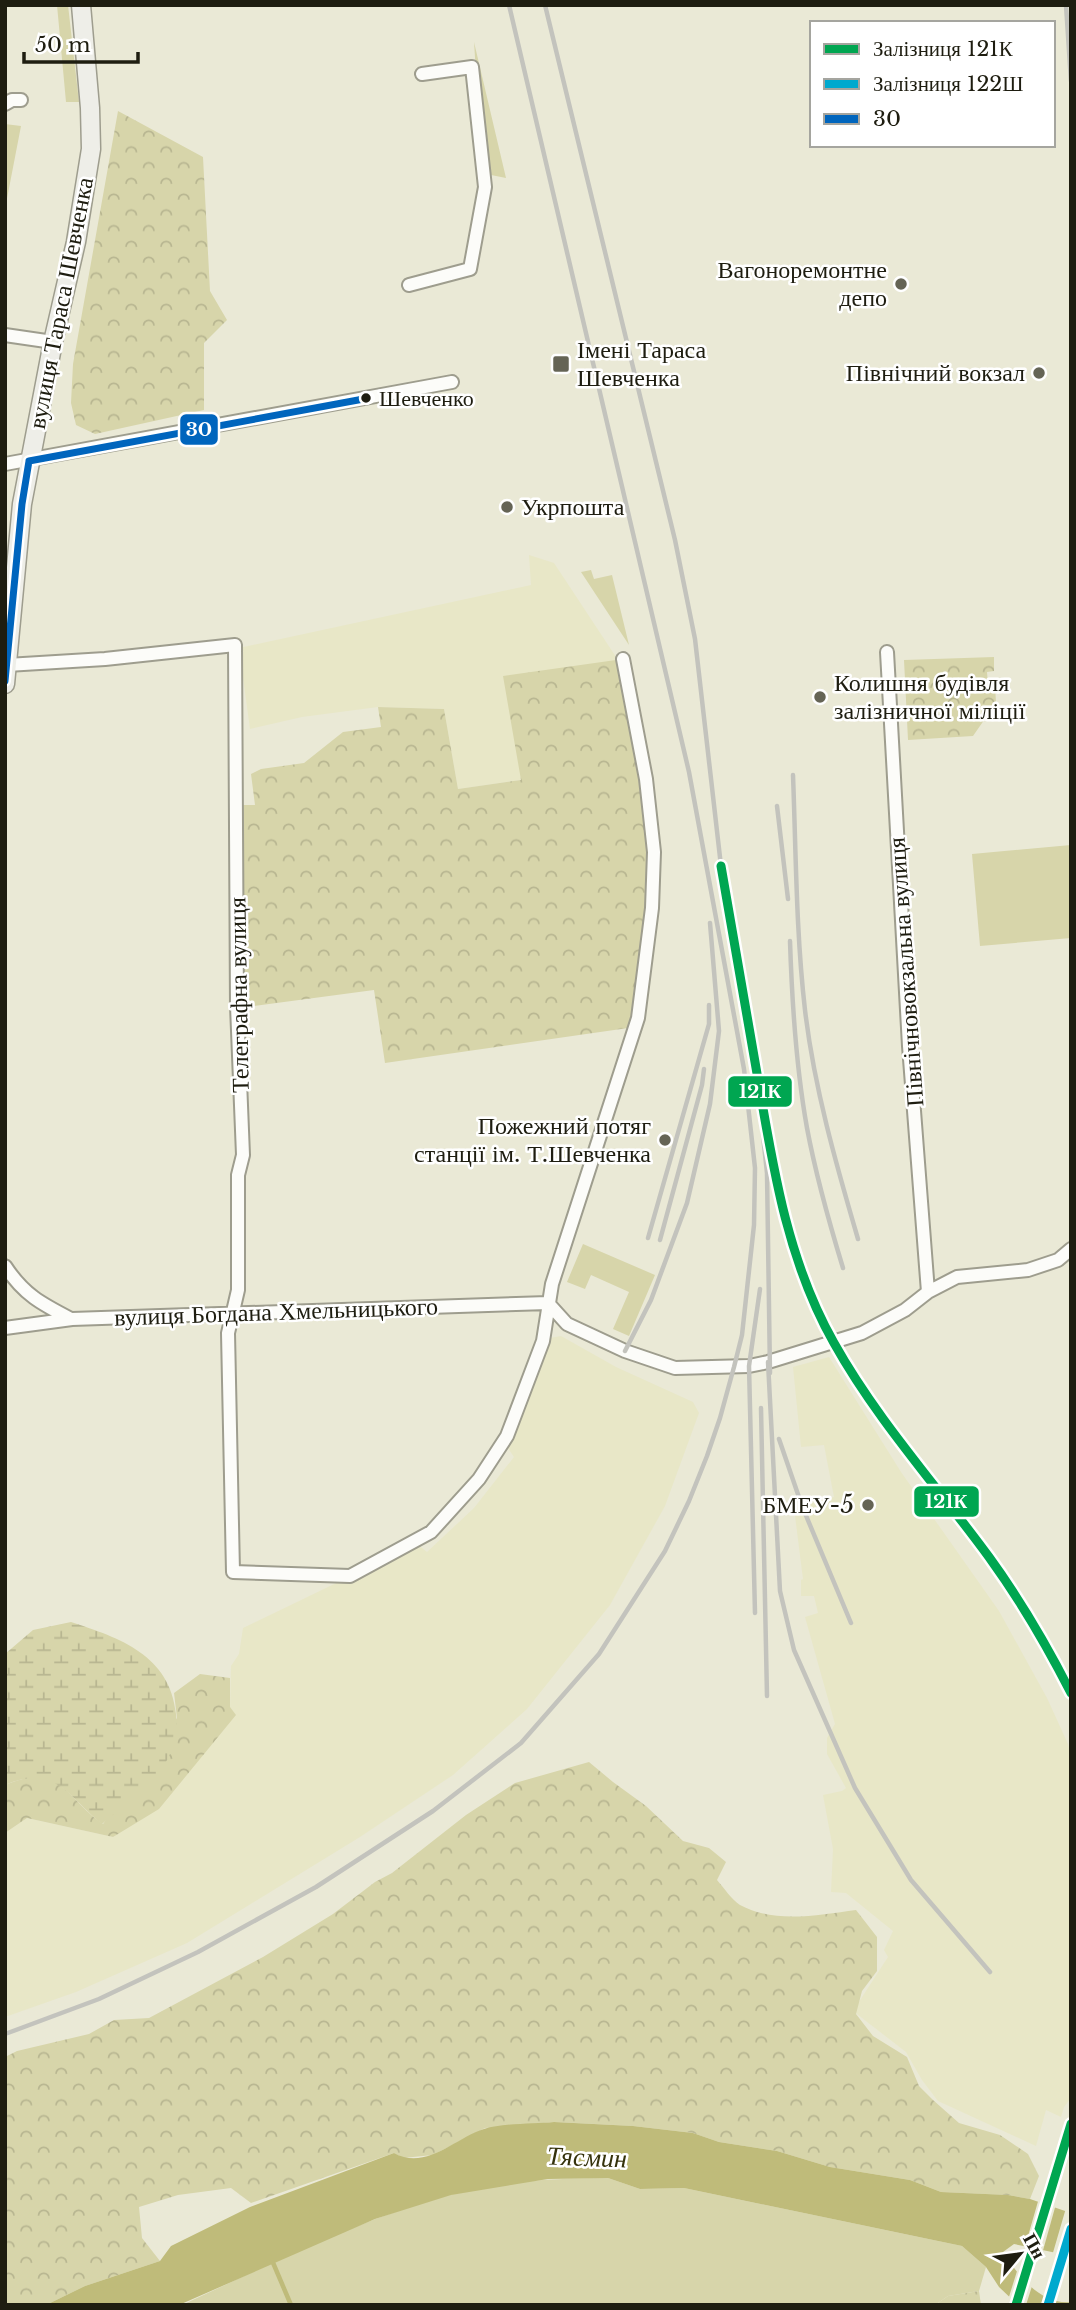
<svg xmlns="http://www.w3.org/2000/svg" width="1076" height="2310" font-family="'Libre Baskerville',serif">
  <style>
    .built { fill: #e8e7c7 }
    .green { fill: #d7d5aa }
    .forest { fill: url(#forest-crowns) }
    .wetland { fill: url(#wetland-marsh) }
    .water { fill: #bfbb7a }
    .pier { fill: #eae9d6 }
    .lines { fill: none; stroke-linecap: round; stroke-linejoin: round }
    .stream { stroke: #bfbb7a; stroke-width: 4.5 }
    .minor-casing { stroke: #9e9d8e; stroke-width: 16 }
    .secondary-casing { stroke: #9e9d8e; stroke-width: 21 }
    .minor { stroke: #fcfcf9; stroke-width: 12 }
    .secondary { stroke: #eeeee8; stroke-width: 18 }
    .rail { stroke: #c3c3bd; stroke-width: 4.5 }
    .bus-1-casing { stroke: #fff; stroke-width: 12 }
    .bus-1 { stroke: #0065bd; stroke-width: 7 }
    .rail-1-casing { stroke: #fff; stroke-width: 14 }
    .rail-2-casing { stroke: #fff; stroke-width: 14 }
    .rail-1 { stroke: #00a651; stroke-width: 9 }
    .rail-2 { stroke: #00a9ce; stroke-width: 9 }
    .poi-dot { fill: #656455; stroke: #fff; stroke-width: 2.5 }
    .bus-dot { fill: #1e1d10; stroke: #fff; stroke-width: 2.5 }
    .labels { text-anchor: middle; stroke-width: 5; stroke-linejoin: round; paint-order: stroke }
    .bus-label { font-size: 22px; fill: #1e1d10; stroke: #fff; text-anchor: start }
    .poi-label { font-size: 24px; fill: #1e1d10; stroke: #fff; text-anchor: end }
    .street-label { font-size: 24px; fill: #1e1d10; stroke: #fff }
    .water-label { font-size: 26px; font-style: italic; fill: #35320c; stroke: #fff }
    .line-badge { stroke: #fff; stroke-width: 2.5 }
    .badge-label { font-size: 19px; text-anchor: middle; font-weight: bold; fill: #fff }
  </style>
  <defs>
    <pattern id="forest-crowns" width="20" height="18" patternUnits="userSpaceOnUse" patternTransform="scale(1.75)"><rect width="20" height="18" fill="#d7d5aa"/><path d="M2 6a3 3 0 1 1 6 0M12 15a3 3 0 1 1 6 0" fill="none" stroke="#b8b691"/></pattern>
    <pattern id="wetland-marsh" width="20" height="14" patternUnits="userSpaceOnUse" patternTransform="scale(1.75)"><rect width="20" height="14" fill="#d7d5aa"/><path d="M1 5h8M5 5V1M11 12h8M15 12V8" fill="none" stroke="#b8b691"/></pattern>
  </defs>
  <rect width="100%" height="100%" fill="#eae9d6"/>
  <path class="built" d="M529,555L554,563L618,660L521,780L458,789L444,709L378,707L302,717L250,729L239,648L531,585Z
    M561,1336L616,1367L693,1402L699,1413L665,1506L610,1605L527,1709L453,1775L360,1837L187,1943L76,1992L5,2017V1833L27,1818L113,1837L230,1707L231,1666L239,1654L243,1628L417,1544L427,1552L474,1508L514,1457L508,1448L509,1436L550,1338Z
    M829,1357L901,1472L999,1611L1047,1698L1068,1744L1071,1756V2098L1064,2107L1061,2117L1046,2110L1036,2146L938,2101L922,2080L906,2052L853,2011L888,1957L884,1950L893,1931L846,1893L831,1892L833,1849L823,1795L842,1791L846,1788L827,1754V1738L835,1724L805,1617L818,1613L814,1596H801V1580L803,1579L794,1508L834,1497L824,1445L801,1447L793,1367Z"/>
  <path class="green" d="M57,5H68L79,102H66Z
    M474,42L506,178L491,175C477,138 477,82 474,42Z
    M5,124L21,126L5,209Z
    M591,570L594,579L612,575L629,645L581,572Z
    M1071,845V938L980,946L972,854Z
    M583,1244L655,1275L629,1336L613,1329L629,1292L591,1275L585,1289L567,1282Z
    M608,2178L640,2189L684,2188L962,2246L986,2267L979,2291L948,2296L935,2305H182C269,2265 357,2220 449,2195C501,2181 556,2178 608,2178Z"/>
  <path class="forest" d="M118,111L203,157L210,291L227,320L204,343V410L95,434L76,425L71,403L73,364Z
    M994,657V671L987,672L988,684H995L996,703L973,736L908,740L904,660Z
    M623,659L654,852L635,1027L385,1063L374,990L238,1008L236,805H255L251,774L261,769L304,763L343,732L381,727L378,707L444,709L458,789L521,780L503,676Z
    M200,1674L230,1678V1707L236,1715L159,1809L113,1837L27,1818L5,1833V1785C61,1761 66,1799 103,1824L177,1718L174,1693Z
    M589,1762L613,1782L646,1806L683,1841L709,1848L726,1862L717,1880C724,1888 732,1900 740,1905C775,1924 818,1915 856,1910L877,1937V1971L862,1991L856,2014L873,2036L907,2057L919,2086L933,2100L959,2123L1000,2135L1028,2154L1039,2176L1030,2199L1008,2195L941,2192L910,2180L830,2167L777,2151L719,2142L693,2133L633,2126L555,2122L485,2128L433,2155L403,2158L394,2153L251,2203L231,2188L178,2195L139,2207L142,2238L160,2261L85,2286L46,2305H5V2057L17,2051L89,2034L114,2020L149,2018L263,1957L333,1914L375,1882L392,1873L466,1815L515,1783Z
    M979,2291L981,2305H935L948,2296Z"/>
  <path class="wetland" d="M71,1622C120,1638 170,1655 176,1714C178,1731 174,1750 164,1765C148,1788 123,1806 102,1824C68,1797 56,1763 5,1785V1654L33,1630Z"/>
  <path class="water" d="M554,2122L633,2126L693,2133L719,2142L777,2151L830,2167L910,2180L941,2192L1008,2195L1030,2199L1071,2213V2256L1014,2244L1003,2252C1018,2275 1040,2305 1071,2302V2305H1018L999,2287L986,2267L962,2246L684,2188L640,2189L608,2178L548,2179L451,2195L375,2219L179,2305H46L85,2286L160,2261L171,2246L250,2207L394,2153C426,2171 455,2138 484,2129C502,2123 535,2124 554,2122Z"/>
  <path class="pier" d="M1039,2198L1056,2204L1042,2254L1024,2250Z
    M1066,2208L1071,2209V2260L1052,2256Z
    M1018,2268L1033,2283L1026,2305H1013L1008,2300Z"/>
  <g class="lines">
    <path class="stream" d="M271,2258L291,2305"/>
    <g class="minor-casing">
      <path id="minor" d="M5,104L12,100H21
        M409,285L470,269L485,187L472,67L422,74
        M5,335L53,342
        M5,464L452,382
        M887,652L909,1046L928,1292
        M7,665L105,659L235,645L237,1006L243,1155L238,1175V1290L228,1333L233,1572L350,1576L431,1532L479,1479L507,1436L543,1341L552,1284L638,1018L652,908L654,852L646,779L623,659
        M5,1266C24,1295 42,1304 71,1319
        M5,1328L72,1319L548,1303L567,1324L625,1351L675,1368L749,1366L768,1362L862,1333L905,1310L928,1292L957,1277L1028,1270L1058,1260L1071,1249"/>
    </g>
    <g class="secondary-casing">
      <path id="secondary" d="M5,684L22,504L53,342L76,242L91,149L90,108L81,5"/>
    </g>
    <use href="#minor" class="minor"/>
    <use href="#secondary" class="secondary"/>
    <path class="rail" d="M545,5L675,540L695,639L721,866
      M1066,5L1071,81
      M793,775C796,853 796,932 805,1010C814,1087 836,1164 858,1239
      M777,806L788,899
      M790,941C792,1004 796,1067 807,1128C816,1176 829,1222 843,1268
      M756,1069L767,1173L770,1373
      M648,1238L709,1024V1005
      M660,1240L702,1085L704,1069
      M625,1351L651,1300L687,1203L710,1104L719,1031L710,923
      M768,1362L780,1591L794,1650L855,1788L911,1880L990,1972
      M761,1408L767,1696
      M779,1439L802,1506L851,1623
      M755,1613L749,1366L760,1289
      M5,2034L99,1999L198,1952L316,1887L433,1811L521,1743L599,1654L665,1551L689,1501L707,1456L720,1418L734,1367L742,1335L754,1225L755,1168L744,1069L689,772L509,5"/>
    <g class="bus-1-casing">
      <path id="bus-1" d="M29,461L369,398
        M5,681L22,504L29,461"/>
    </g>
    <use href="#bus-1" class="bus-1"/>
    <g class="rail-1-casing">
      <path id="rail-1" d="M721,866C733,939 746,1012 759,1085C774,1174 789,1264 834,1343C877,1420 937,1486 989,1557C1021,1601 1047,1646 1071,1693
        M1016,2305L1071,2124"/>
    </g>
    <g class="rail-2-casing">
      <path id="rail-2" d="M1048,2305L1071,2229"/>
    </g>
    <use href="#rail-1" class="rail-1"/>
    <use href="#rail-2" class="rail-2"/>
  </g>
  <g class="poi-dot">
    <circle cx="901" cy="284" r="7"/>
    <rect x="552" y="355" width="18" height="18" rx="3.5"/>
    <circle cx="1039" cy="373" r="7"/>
    <circle cx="507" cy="507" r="7"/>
    <circle cx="820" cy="697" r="7"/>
    <circle cx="665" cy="1140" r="7"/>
    <circle cx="868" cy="1505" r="7"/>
  </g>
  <circle class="bus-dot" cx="366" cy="398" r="6"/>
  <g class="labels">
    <g class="bus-label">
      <text x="379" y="406">Шевченко</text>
    </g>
    <g class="poi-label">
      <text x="887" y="278">Вагоноремонтне<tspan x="887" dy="28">депо</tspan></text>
      <text x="577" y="358" text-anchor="start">Імені Тараса<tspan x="577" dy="28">Шевченка</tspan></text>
      <text x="1025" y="381">Північний вокзал</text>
      <text x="521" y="515" text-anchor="start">Укрпошта</text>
      <text x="834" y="691" text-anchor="start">Колишня будівля<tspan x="834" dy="28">залізничної міліції</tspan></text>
      <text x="651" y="1134">Пожежний потяг<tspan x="651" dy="28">станції ім. Т.Шевченка</tspan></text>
      <text x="854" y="1513">БМЕУ-5</text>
    </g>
    <g class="street-label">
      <text transform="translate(61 303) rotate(-79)" y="8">вулиця Тараса Шевченка</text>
      <text transform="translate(906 972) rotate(-94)" y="8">Північновокзальна вулиця</text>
      <text transform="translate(239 995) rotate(-91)" y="8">Телеграфна вулиця</text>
      <text transform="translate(276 1312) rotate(-2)" y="8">вулиця Богдана Хмельницького</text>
    </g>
    <g class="water-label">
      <text transform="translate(587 2157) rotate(2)" y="9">Тясмин</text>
    </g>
  </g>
  <g class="line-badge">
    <rect x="179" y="413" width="40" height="33" rx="7" fill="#0065bd"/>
    <rect x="727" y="1075" width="66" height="33" rx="7" fill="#00a651"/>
    <rect x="913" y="1485" width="67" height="33" rx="7" fill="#00a651"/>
  </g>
  <g class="badge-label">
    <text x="199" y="436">30</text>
    <text x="760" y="1098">121К</text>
    <text x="946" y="1508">121К</text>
  </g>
  <rect width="1076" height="2310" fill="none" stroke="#1e1d10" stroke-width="14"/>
  <rect x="810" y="21" width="245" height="126" fill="#ffffff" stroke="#a5a59f" stroke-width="2"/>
  <rect x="824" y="44" width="35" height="10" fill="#00a651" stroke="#a5a59f" stroke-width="2"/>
  <text x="873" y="56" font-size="21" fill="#1e1d10">Залізниця 121К</text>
  <rect x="824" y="79" width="35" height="10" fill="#00a9ce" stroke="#a5a59f" stroke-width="2"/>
  <text x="873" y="91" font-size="21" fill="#1e1d10">Залізниця 122Ш</text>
  <rect x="824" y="114" width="35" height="10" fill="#0065bd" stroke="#a5a59f" stroke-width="2"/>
  <text x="873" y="126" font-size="21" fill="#1e1d10">30</text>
  <g transform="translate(1020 2254) rotate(61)" stroke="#ffffff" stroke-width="5" paint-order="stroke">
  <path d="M0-5L12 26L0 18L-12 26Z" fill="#1e1d10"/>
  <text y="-10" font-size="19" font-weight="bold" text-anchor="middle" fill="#1e1d10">Пн</text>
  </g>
  <path d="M24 52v10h114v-10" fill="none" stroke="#1e1d10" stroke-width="3.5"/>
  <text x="35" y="52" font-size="21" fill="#1e1d10" stroke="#ffffff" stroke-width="5" paint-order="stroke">50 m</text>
</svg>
